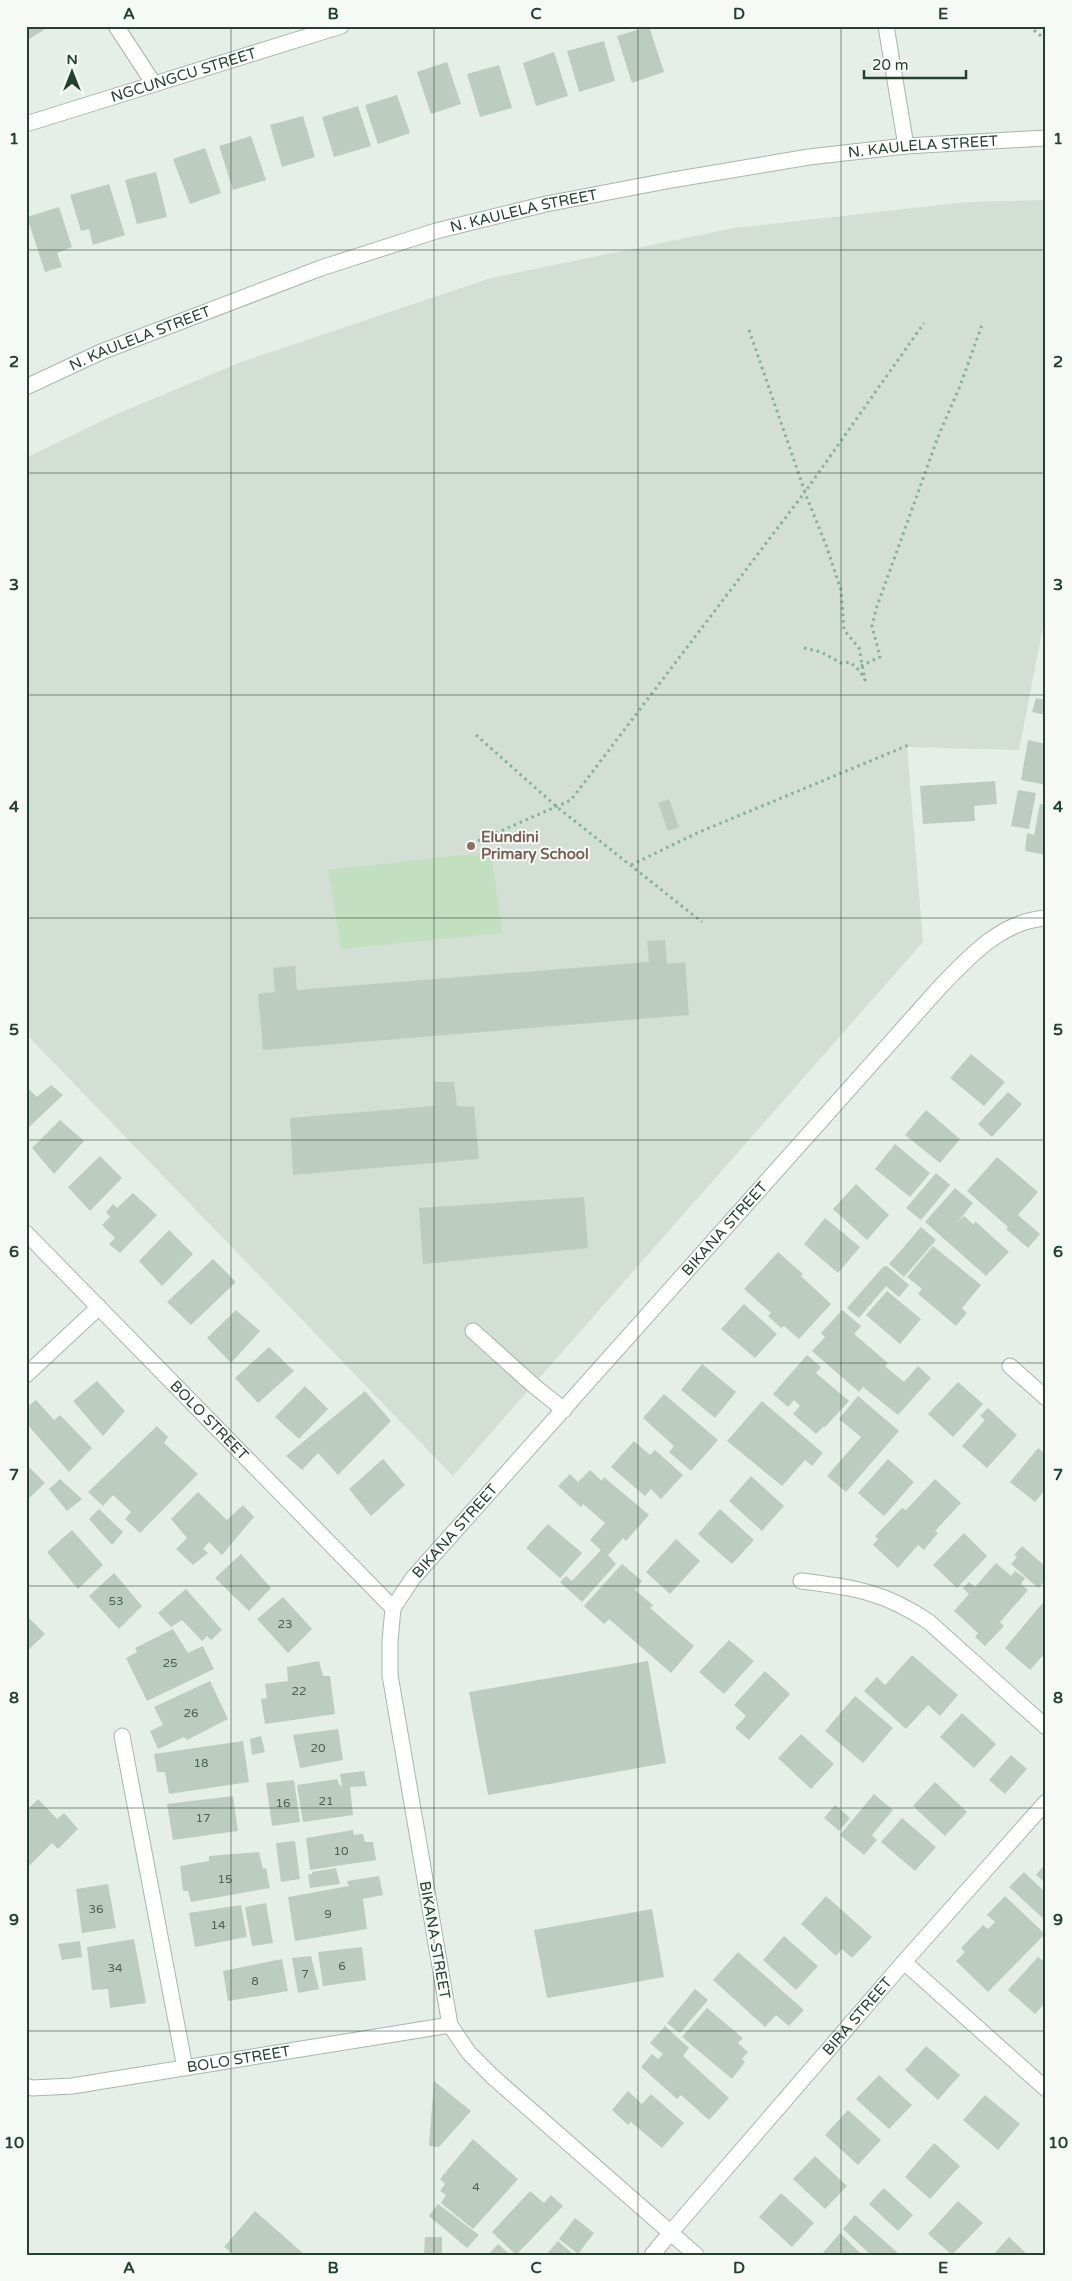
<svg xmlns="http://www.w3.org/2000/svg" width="1072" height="2281" font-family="'Varela Round',sans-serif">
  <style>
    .built { fill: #d3ded5 }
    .green { fill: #c2dfbf }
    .building { fill: #bdccc1 }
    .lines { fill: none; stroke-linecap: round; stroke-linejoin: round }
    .service-casing { stroke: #a7b6ac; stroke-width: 17 }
    .minor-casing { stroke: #a7b6ac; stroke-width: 17 }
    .tertiary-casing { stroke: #a7b6ac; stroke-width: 17 }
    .path { stroke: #86b194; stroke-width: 3; stroke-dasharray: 2.5 4; stroke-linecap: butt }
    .service { stroke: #fff; stroke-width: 15 }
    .minor { stroke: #fff; stroke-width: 15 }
    .tertiary { stroke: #fff; stroke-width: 15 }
    .grid { fill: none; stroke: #24402e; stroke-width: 1; stroke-opacity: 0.55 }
    .education-dot { fill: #8d6e63; stroke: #f6faf7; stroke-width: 2 }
    .labels { text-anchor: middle; stroke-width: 4; stroke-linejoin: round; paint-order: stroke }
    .number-label { font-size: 12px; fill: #4a6353 }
    .street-label { font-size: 15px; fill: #24402e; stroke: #f6faf7 }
    .education-label { font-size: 15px; font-weight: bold; fill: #785e54; stroke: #f6faf7; text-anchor: start }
    .neatline { fill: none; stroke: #24402e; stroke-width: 2 }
    .grid-label { font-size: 16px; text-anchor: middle; font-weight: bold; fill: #24402e }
  </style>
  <rect width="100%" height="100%" fill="#e5eee7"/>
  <path class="built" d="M1046,200V611L1019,750L907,747L923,942L453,1476L26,1034V458L110,417L241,362L491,278L734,228L967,202Z"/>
  <path class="green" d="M491,852L502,933L341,949L328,870Z"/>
  <path class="building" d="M26,26H50L26,41Z
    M649,26L664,72L632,83L617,36Z
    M604,41L615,81L579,92L567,51Z
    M554,52L568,96L536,106L523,63Z
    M447,62L461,104L431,114L417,72Z
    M499,65L512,108L480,117L467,74Z
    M397,95L410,133L378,144L365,105Z
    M358,106L371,146L334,157L322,117Z
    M303,116L315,157L282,167L270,125Z
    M251,136L266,180L233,190L219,146Z
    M205,148L221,193L190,204L173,159Z
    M156,172L167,217L137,224L125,180Z
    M109,184L125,235L93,245L89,229L81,231L70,195Z
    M59,207L72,247L57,253L62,267L45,272L27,217Z
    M1036,698L1046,700V715L1032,712Z
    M1028,740L1046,744V785L1021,780Z
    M995,781L997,804L974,806L975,821L923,824L920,786Z
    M1018,790L1036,793L1029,829L1011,826Z
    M669,799L679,827L668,831L658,803Z
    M1040,804L1046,805V855L1025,851L1027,833L1034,835Z
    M665,940L667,964L685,962L689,1015L263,1050L258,994L275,992L273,968L295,966L297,990L649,962L647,941Z
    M971,1054L1005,1082L984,1106L950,1078Z
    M434,1082H454L457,1106L474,1107L479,1159L293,1175L290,1118L434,1106Z
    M51,1085L63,1095L26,1130V1086L37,1097Z
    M1008,1092L1022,1104L992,1137L978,1124Z
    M926,1110L960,1139L940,1163L905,1135Z
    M60,1120L84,1141L54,1174L32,1148Z
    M895,1144L930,1173L910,1197L875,1169Z
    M100,1156L122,1178L90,1211L68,1187Z
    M997,1157L1038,1192L1018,1215L1040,1234L1028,1248L1006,1229L1008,1227L967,1191Z
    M936,1173L950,1185L921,1220L906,1208Z
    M856,1184L889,1215L867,1240L833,1209Z
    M955,1188L973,1203L956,1224L964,1216L974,1225L975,1221L1009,1252L986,1276L925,1222Z
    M133,1193L157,1215L120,1253L109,1244L115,1238L102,1225L110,1217L106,1212L113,1204L117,1208Z
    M584,1197L588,1248L423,1264L419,1208Z
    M825,1218L860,1247L838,1273L804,1244Z
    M921,1227L936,1240L904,1277L889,1264Z
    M169,1230L193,1254L162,1286L139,1261Z
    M933,1246L981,1285L962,1308L967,1313L956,1326L918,1294L922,1289L907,1277Z
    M778,1252L803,1274L801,1276L831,1304L799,1339L784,1326L781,1328L768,1316L771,1313L744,1289Z
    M213,1259L236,1282L191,1325L167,1302Z
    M887,1266L909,1285L899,1297L886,1286L859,1318L847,1308L883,1267Z
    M887,1291L921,1319L900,1344L866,1315Z
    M744,1304L777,1334L755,1358L721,1329Z
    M236,1310L260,1331L231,1363L207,1338Z
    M842,1310L861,1326L854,1334L888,1363L885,1366L904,1382L918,1366L931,1378L898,1415L863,1387L859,1392L812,1351L825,1337L821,1333Z
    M269,1347L294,1371L258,1403L235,1378Z
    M807,1355L821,1367L816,1373L849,1401L825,1427L824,1426L816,1434L793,1414L800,1406L794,1400L788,1407L773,1394Z
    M702,1364L736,1392L715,1418L681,1390Z
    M97,1381L125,1411L103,1436L73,1401Z
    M958,1382L983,1404L953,1437L928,1414Z
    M305,1386L328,1409L299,1439L275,1417Z
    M365,1391L391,1421L338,1475L318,1453L302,1470L286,1456Z
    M664,1394L718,1440L691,1471L669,1452L674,1446L643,1418Z
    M858,1396L899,1431L846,1492L827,1476L861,1437L839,1419Z
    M36,1400L54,1420L60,1415L92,1448L69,1472L26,1423V1408Z
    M762,1401L823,1453L812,1466L805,1460L782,1486L727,1441Z
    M988,1408L1017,1435L987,1468L962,1446L985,1420L980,1416Z
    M157,1426L168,1437L164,1443L198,1474L140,1533L125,1519L131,1512L113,1495L103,1506L88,1492Z
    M634,1441L650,1455L655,1450L683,1475L661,1499L651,1489L645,1496L611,1467Z
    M1038,1448L1046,1454V1489L1035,1502L1010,1482Z
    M383,1459L405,1485L371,1516L349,1489Z
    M888,1459L914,1482L884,1516L858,1493Z
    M26,1464L45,1483L26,1501Z
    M590,1470L602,1481L604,1477L649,1515L626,1541L623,1538L608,1555L616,1564L582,1602L560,1582L566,1576L572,1581L601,1550L590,1540L605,1523L583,1504L581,1507L558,1486L570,1474L578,1482Z
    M751,1476L784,1506L762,1531L729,1501Z
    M60,1479L82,1499L67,1511L49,1489Z
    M935,1479L961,1503L935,1531L938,1533L924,1550L918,1545L898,1568L873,1545L878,1539L875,1536L902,1508L906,1510Z
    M198,1492L227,1520L243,1505L254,1517L222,1555L209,1542L203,1549L208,1553L193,1565L176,1549L187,1538L171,1519Z
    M99,1509L123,1532L112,1545L89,1519Z
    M720,1509L754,1540L732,1564L698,1534Z
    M548,1524L582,1553L560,1578L526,1548Z
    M72,1530L103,1565L78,1589L47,1552Z
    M964,1533L987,1556L957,1588L933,1565Z
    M676,1539L700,1561L670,1594L646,1572Z
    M1022,1546L1046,1567V1580L1038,1588L1011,1564L1017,1557L1014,1555Z
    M241,1554L271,1588L249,1611L215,1578Z
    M996,1563L1011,1576L1015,1571L1025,1578L1021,1584L1028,1590L1000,1622L1004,1626L985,1646L975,1637L978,1633L954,1611L969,1594L963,1588L969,1582L975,1587Z
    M622,1564L642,1581L635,1590L653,1605L650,1608L694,1646L671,1673L609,1619L604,1624L584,1606Z
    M114,1573L142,1606L119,1629L89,1596Z
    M186,1589L222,1630L211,1640L207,1636L202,1641L182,1620L171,1627L158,1613Z
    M283,1597L312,1629L288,1653L257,1619Z
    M1046,1599V1652L1030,1670L1005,1648Z
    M26,1615L45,1634L26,1652Z
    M173,1629L188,1653L203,1646L214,1669L147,1701L126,1658L137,1652L135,1648Z
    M729,1640L754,1661L724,1694L699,1672Z
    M912,1655L958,1695L940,1716L928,1705L906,1729L864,1691L877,1677L885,1685Z
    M319,1661L323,1676H330L335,1714L265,1724L261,1699L267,1698L265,1684L288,1681L287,1667Z
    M648,1661L666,1763L488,1795L469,1692Z
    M765,1671L790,1694L749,1740L735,1728L746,1716L734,1705Z
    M210,1681L228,1719L187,1740L184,1737L158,1749L150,1731L163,1725L154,1707Z
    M855,1696L893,1728L863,1763L825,1731Z
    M962,1713L996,1744L974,1768L940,1737Z
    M338,1729L343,1760L300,1768L293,1735Z
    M801,1734L834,1764L811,1789L778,1758Z
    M261,1736L265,1752L252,1755L250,1739Z
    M243,1741L249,1782L169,1794L165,1772H157L154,1754Z
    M1011,1755L1027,1769L1005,1794L989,1780Z
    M364,1771L367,1786L350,1787L353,1815L303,1822L297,1785L337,1779L340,1786H342L340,1774Z
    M294,1780L300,1822L272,1826L266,1783Z
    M935,1782L967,1812L945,1836L913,1806Z
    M874,1794L893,1810L872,1835L877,1840L864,1855L840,1835Z
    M233,1796L238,1831L173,1840L167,1804Z
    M38,1799L57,1819L64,1813L78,1829L58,1849L52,1843L29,1866L26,1864V1811Z
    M835,1805L850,1818L839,1831L824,1818Z
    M902,1818L936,1847L915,1871L881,1842Z
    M353,1830L354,1835L363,1834L365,1842H373L376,1860L310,1870L306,1838Z
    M295,1841L300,1879L281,1882L276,1843Z
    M259,1852L263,1869L266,1868L270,1888L191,1902L188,1891H183L180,1866L209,1861V1856Z
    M1046,1863V1883L1036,1875Z
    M336,1868L340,1884L310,1888L308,1875L312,1874V1872Z
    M1024,1872L1046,1893V1921L1009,1887Z
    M379,1876L383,1895L363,1899L367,1929L295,1941L288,1897L349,1886L347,1881Z
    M108,1884L116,1928L82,1933L76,1889Z
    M826,1896L872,1937L852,1958L842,1949L836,1956L801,1924Z
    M1005,1896L1045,1934L988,1992L956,1961L965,1952L961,1948L983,1925L988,1929L995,1922L987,1915Z
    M266,1903L273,1943L252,1946L245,1907Z
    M241,1905L247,1937L195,1947L189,1913Z
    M652,1909L664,1977L547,1998L534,1930Z
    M784,1936L818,1966L796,1990L763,1960Z
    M134,1939L146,2003L110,2008L108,1989L92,1990L87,1947Z
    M80,1941L82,1957L62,1960L58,1944Z
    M362,1947L366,1980L323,1986L318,1952Z
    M738,1952L804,2010L789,2026L776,2015L765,2027L713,1980Z
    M311,1956L319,1989L298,1993L292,1958Z
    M1038,1957L1046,1963V2002L1035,2014L1008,1990Z
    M282,1959L288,1991L228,2001L223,1971Z
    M695,1989L708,2000L680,2033L667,2023Z
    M707,2008L743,2038L738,2043L748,2052L742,2059L745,2062L732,2079L682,2037Z
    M665,2026L689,2048L683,2056L729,2098L709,2120L681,2095L677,2099L641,2067L652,2054L658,2059L663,2054L650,2043Z
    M926,2046L960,2075L938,2100L905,2070Z
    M879,2075L912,2105L889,2129L856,2099Z
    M434,2081L471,2111L439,2147L429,2146Z
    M628,2091L642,2104L651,2094L684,2123L662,2148L631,2122L628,2125L612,2110Z
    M985,2095L1020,2124L998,2150L963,2120Z
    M848,2110L881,2140L858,2165L825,2135Z
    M473,2139L518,2179L473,2229L441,2203L446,2195L440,2191L445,2184L440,2179Z
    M934,2143L960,2166L930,2199L905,2177Z
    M815,2156L847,2186L825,2209L793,2179Z
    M884,2188L913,2215L898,2231L869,2204Z
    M530,2191L544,2203L551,2195L563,2206L516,2255L492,2232Z
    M781,2193L814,2223L792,2247L759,2217Z
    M958,2201L983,2223L952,2255L928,2234Z
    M438,2204L479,2235L467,2248L429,2216Z
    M255,2211L305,2255H234L224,2247Z
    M855,2215L898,2253L896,2255H871L843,2229Z
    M575,2218L594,2233L578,2254L559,2239Z
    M840,2233L862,2255H821Z
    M425,2237H442V2255H424Z
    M1009,2237L1028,2255H993Z
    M558,2241L574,2255H546Z
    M498,2244L510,2255H488Z"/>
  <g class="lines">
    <g class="service-casing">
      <path id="service" d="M473,1331L533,1385L564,1410
        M1010,1366L1046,1398
        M26,1375L99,1307
        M801,1581C853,1587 885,1592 929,1622L1046,1727
        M122,1736L185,2068
        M904,1962L1046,2089
        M652,2255L671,2232"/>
    </g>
    <g class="minor-casing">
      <g id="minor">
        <path d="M116,26L154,84"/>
        <path d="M886,26L906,146"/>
        <path id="s1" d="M26,124L341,26"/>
        <path id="s2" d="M26,1233L393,1608"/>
        <path id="s3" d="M26,2086L32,2088L72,2086L450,2025"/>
        <path id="s4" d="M671,2232L904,1962L1046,1802"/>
        <path id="s5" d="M696,2255L493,2077L469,2053L450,2025L390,1675V1641L393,1608L413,1578L940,987C969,957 1001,921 1046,918"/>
      </g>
    </g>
    <g class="tertiary-casing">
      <g id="tertiary">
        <path id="s6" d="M26,387L101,352L321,268L436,231L546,204L672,180L809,157L906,146L1046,138"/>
      </g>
    </g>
    <path class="path" d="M1029,26L1046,40
      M749,330L805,492L924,323
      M804,648L821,652L841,663L850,662L860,671L865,680L859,648L844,630L841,590L826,545L805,493
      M861,666L880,657L872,626L876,609L938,437L960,386L983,322
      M476,735L557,807L702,922
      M478,841L571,800L805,492
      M631,865L697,833L911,744"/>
    <use href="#service" class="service"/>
    <use href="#minor" class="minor"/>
    <use href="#tertiary" class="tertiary"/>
  </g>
  <path class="grid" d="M231,26V2255M434,26V2255M638,26V2255M841,26V2255M26,250H1046M26,473H1046M26,695H1046M26,918H1046M26,1140H1046M26,1363H1046M26,1586H1046M26,1808H1046M26,2031H1046"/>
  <circle class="education-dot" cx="471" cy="846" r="5"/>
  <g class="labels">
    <g class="number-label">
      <text x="116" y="1605">53</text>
      <text x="285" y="1628">23</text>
      <text x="170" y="1667">25</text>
      <text x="299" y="1695">22</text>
      <text x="191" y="1717">26</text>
      <text x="318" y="1752">20</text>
      <text x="201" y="1767">18</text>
      <text x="326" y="1805">21</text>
      <text x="283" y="1807">16</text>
      <text x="203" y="1822">17</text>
      <text x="341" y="1855">10</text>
      <text x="225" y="1883">15</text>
      <text x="96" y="1913">36</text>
      <text x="328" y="1918">9</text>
      <text x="218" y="1929">14</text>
      <text x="342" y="1970">6</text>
      <text x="115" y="1972">34</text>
      <text x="305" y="1978">7</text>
      <text x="255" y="1985">8</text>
      <text x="476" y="2191">4</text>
    </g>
    <g class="street-label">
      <text dy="5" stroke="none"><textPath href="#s1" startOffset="165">NGCUNGCU STREET</textPath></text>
      <text dy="5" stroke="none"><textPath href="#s6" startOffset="934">N. KAULELA STREET</textPath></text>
      <text dy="5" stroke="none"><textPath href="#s6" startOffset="529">N. KAULELA STREET</textPath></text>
      <text dy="5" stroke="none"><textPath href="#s6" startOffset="124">N. KAULELA STREET</textPath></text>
      <text dy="5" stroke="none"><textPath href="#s5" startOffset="1264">BIKANA STREET</textPath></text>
      <text dy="5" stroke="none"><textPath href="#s2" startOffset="262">BOLO STREET</textPath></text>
      <text dy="5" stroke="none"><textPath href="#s5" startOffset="859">BIKANA STREET</textPath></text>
      <text transform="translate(435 1940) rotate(80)" y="5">BIKANA STREET</text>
      <text dy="5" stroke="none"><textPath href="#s4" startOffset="285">BIRA STREET</textPath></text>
      <text dy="5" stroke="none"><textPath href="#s3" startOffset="215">BOLO STREET</textPath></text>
    </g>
    <g class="education-label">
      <text x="481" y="842">Elundini<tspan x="481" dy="17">Primary School</tspan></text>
    </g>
  </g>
  <rect width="1072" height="2281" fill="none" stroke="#f6faf7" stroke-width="55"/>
  <g transform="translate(72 72)" stroke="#f6faf7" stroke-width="4" paint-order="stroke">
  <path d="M0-4L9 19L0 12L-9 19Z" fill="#24402e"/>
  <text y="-8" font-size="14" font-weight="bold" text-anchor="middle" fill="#24402e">N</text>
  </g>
  <path d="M864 70v8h102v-8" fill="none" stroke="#24402e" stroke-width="2.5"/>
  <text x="872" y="70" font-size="15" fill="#24402e" stroke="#f6faf7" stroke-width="4" paint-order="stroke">20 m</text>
  <rect x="28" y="28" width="1016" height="2226" class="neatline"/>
  <g class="grid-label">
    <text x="129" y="19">A</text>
    <text x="333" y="19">B</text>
    <text x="536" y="19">C</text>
    <text x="739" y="19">D</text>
    <text x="943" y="19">E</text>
    <text x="14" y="144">1</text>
    <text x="1058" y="144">1</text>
    <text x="14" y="367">2</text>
    <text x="1058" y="367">2</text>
    <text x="14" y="590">3</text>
    <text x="1058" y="590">3</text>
    <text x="14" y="812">4</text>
    <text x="1058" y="812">4</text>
    <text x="14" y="1035">5</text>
    <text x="1058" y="1035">5</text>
    <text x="14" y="1257">6</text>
    <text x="1058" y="1257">6</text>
    <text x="14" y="1480">7</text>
    <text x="1058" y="1480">7</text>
    <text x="14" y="1703">8</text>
    <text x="1058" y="1703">8</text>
    <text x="14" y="1925">9</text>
    <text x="1058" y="1925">9</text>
    <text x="14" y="2148">10</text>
    <text x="1058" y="2148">10</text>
    <text x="129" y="2273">A</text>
    <text x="333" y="2273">B</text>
    <text x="536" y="2273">C</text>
    <text x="739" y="2273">D</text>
    <text x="943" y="2273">E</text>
  </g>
</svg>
